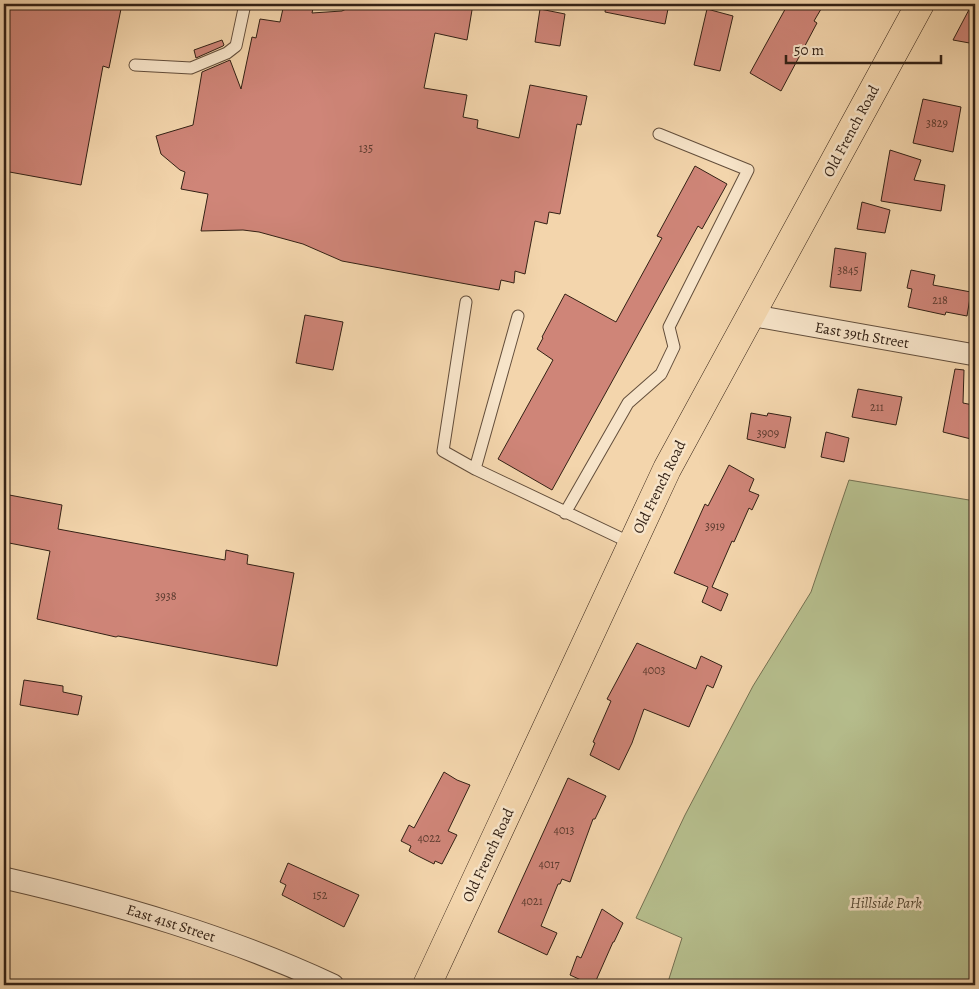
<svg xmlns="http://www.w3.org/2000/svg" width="979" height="989" font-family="Alegreya,serif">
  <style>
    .green { fill: #b6be8d; stroke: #747051 }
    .building { fill: #cf8578; stroke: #332115 }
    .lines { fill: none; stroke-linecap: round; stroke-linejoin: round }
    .service-casing { stroke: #634e3b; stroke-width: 13 }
    .minor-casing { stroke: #634e3b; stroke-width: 23 }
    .primary-casing { stroke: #332115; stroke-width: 29 }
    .service { stroke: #f7e4c9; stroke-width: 11 }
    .minor { stroke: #f7e4c9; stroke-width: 21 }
    .primary { stroke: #f3d5ac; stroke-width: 28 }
    .labels { text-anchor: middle; stroke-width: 5; stroke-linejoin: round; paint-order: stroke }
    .number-label { font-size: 12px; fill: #5a3a2e }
    .street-label { font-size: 15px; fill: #332115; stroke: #f7e4c9 }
    .park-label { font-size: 15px; font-style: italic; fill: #544833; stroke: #f7e4c9 }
  </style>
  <rect width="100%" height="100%" fill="#f3d5ac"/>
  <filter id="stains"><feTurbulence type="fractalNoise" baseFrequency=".004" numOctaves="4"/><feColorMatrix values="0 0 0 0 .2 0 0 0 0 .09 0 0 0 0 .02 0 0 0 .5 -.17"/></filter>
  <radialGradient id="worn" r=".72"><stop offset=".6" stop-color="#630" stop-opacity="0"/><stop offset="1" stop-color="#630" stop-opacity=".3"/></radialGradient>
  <path class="green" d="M849,480L975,501V985H667L682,938L636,918L685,815L753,686L811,592Z"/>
  <path class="building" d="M4,4H122L109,68L103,66L81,185L4,171Z
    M284,4H314L312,13L342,11L356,4H473L467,40L435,33L424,88L467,95L463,117L478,120L477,128L519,138L530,85L587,96L581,125L577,124L560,214L549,212L547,224L535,221L525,274L515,271L514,283L501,280L499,290L342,261L303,244L259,232L243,230L201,231L208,194L181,189L185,172L180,170L161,154L156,136L193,125L202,72L230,60L241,89L252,37L256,38L260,19L280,22Z
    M606,4H669L665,24L605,12Z
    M788,4H824L814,21L817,23L781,91L750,73Z
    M972,4H975V44L953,40Z
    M540,9L565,14L560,46L535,42Z
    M707,9L733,16L720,71L694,65Z
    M222,40L224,45L223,46L196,58L194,50Z
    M923,99L961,107L953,152L913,143Z
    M890,150L921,160L914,180L945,185L941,211L881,201Z
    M695,166L727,184L702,229L698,226L552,490L498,459L553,360L537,349L543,338L542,337L565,294L616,322L662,238L657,236Z
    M862,202L890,210L885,233L857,229Z
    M835,248L866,253L861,291L830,287Z
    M911,270L935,275L933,285L971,292L967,316L946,312L945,315L908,307L912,289L907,288Z
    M305,315L343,322L333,370L296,363Z
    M955,369L964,370L963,403L973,405L972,412L975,413V440L943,432Z
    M858,389L902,397L896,425L852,417Z
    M751,413L767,416L768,413L791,417L785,448L747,439Z
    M826,432L849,438L844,462L821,457Z
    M729,465L754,479L749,491L759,495L752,510L749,508L734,542L732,541L712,587L728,594L721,611L702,602L708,587L674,573L705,504L708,506Z
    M4,494L62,505L58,529L225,560L226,550L248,555L247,564L294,573L277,666L118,636L116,637L37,619L50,551L4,542Z
    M637,643L696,669L701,656L722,666L713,688L707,685L689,727L644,709L632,743L619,770L590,755L595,743L593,742L611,701L607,699Z
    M24,680L63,686V692L82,696L78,715L20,705Z
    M444,772L457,780L470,785L448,831L457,835L442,864L435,861L434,864L416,855L409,851L411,846L401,841L409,825L414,828Z
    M568,778L606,796L595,819H593L570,882L562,879L560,884H558L541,926L557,933L547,955L498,932Z
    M288,863L359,895L344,927L282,895L286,885L280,882Z
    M602,909L623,923L614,942H613L594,985H592L570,975L577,956L581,958Z"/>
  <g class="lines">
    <g class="service-casing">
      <path id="service" d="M135,65L191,68L227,53L236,46L245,4
        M466,302L443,451L475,469
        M518,316L475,469L631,543
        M565,513L628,403L661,374L674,347L669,327L748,170L659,134"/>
    </g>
    <g class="minor-casing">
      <path id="minor" d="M750,315L975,355
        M4,878C117,904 228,936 333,985"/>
    </g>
    <g class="primary-casing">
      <path id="primary" d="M427,985L667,469L920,4"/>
    </g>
    <use href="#service" class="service"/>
    <use href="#minor" class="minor"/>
    <use href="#primary" class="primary"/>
  </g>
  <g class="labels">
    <g class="number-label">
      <text x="937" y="127">3829</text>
      <text x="366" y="152">135</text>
      <text x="848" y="274">3845</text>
      <text x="940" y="304">218</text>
      <text x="877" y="411">211</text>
      <text x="768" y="437">3909</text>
      <text x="715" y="530">3919</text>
      <text x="166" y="600">3938</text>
      <text x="654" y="674">4003</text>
      <text x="564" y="834">4013</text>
      <text x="429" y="842">4022</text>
      <text x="549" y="868">4017</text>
      <text x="320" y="899">152</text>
      <text x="532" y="905">4021</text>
    </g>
    <g class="street-label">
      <text transform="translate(851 131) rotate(-62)" y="5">Old French Road</text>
      <text transform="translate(862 335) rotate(10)" y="5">East 39th Street</text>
      <text transform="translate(659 487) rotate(-64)" y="5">Old French Road</text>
      <text transform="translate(488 855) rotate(-65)" y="5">Old French Road</text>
      <text transform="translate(171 923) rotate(18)" y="5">East 41st Street</text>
    </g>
    <g class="park-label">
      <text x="886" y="908">Hillside Park</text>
    </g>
  </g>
  <rect width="979" height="989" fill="none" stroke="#f3d5ac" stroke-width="20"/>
  <rect x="5" y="5" width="969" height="979" fill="none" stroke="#332115" stroke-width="2.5"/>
  <rect x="10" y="10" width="959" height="969" fill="none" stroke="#332115"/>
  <path d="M786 55v8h155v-8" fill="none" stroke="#332115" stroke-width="2.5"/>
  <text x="794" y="55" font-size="15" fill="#332115" stroke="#f7e4c9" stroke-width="4" paint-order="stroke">50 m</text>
  <rect width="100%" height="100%" filter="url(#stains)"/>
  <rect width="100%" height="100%" fill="url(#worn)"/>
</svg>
